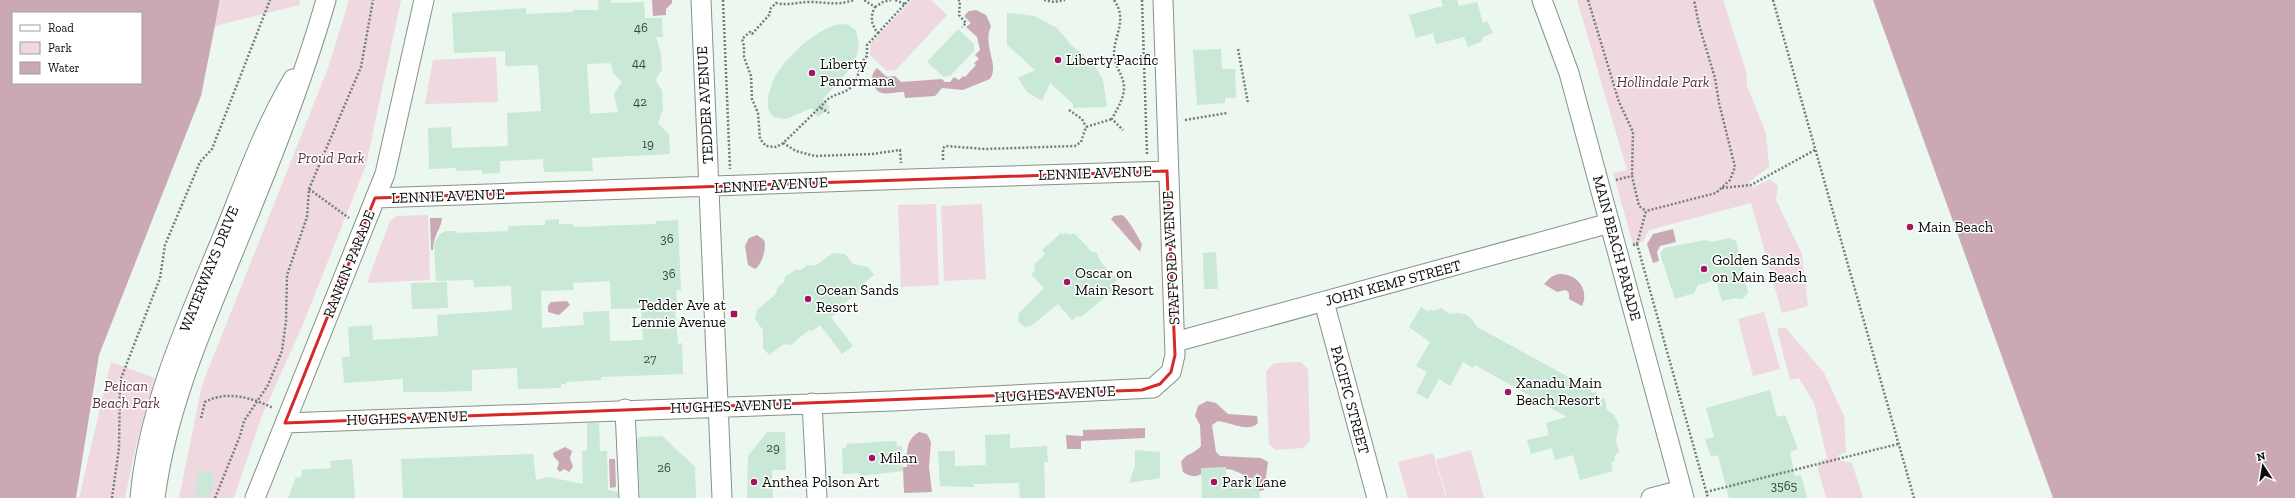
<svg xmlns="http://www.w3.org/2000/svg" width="2295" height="498" font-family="'Zilla Slab',serif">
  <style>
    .green { fill: #efd8e0 }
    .water { fill: #caa9b5; fill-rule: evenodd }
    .building { fill: #c9e8d5; fill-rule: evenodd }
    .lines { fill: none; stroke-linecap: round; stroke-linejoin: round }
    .minor-casing { stroke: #86928a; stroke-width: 21 }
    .path { stroke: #757d78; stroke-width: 2.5; stroke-dasharray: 2 2; stroke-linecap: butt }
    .minor { stroke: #fff; stroke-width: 19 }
    .marked { fill: none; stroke: #d62828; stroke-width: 3; stroke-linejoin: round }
    .poi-dot { fill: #a01661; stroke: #fff; stroke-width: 1.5 }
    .labels { text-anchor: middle; stroke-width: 3; stroke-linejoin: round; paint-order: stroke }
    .number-label { font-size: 13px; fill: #39443d }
    .poi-label { font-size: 15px; fill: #090d0a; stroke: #fff; text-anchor: start }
    .park-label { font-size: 15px; font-style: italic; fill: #5e3043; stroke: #fff }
    .street-label { font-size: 15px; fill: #090d0a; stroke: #fff }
  </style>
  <rect width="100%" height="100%" fill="#ebf7ef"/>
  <path class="green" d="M221,0H300L299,5L215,26Z
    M349,0H401L366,165L303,324L261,418L234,498H179L202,385L328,68Z
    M912,0H931L947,15L896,70L887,71L870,55V44Z
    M1577,0H1723L1746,71L1747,86L1766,133L1769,167L1749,182L1752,188L1770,179L1778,186L1776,200L1802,254L1808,306L1782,313L1751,203L1649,230L1643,242L1633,244L1613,173L1627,170Z
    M496,57L498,102L425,104L433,60Z
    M936,204L939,285L901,287L898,205Z
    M982,204L986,279L944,281L941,206Z
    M428,215L430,280L367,283L390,221L397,216Z
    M1764,312L1780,369L1753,376L1738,319Z
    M1785,327L1824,373L1844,416L1846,452L1837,456L1838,460L1852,463L1863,498H1826L1817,466L1820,461L1827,458L1814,403L1799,378L1790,380L1777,329Z
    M111,362L155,378L136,445L125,498H79Z
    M1301,362L1308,369L1310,441L1303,448L1276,450L1269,444L1266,371L1274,363Z
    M1471,450L1484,498H1447L1436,460Z
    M1433,453L1446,498H1408L1398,462Z"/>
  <path class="water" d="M0,0H220L201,96L99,355L76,498H0ZM13,13H141V83H13Z
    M652,0H672V3L666,9V15L653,16Z
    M1873,0H2295V498H2053Z
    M976,10L986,15L991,26C982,46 1000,65 990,79L963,90L942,88L935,96L905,98L904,92C893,91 877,100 873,82C871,76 873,72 877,68L887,77L895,76L901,82L942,79L945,82H950L954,77L959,80L963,76L965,77L976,65L974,63L979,59L975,55L980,50L977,37L966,27L971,23L964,16L969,11Z
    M1122,215C1128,218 1138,237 1142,244L1140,252L1111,219L1114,216Z
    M430,218H442C442,227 433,235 433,250H431Z
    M1673,229L1676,242L1660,246L1657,252L1659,261L1653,263L1647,244L1653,234Z
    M757,235L764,240C767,247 762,265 755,269L748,265L745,246L749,238Z
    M1558,274C1576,273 1590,288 1582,306L1569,299V293L1566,290L1557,292L1544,284L1551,277Z
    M567,301L570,305L559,315L548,312V306L551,302Z
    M1207,401L1216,403L1228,414L1257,416L1258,423C1249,433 1229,422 1218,421L1212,425L1216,452L1220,456L1261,458L1268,462L1264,490L1259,491L1258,473L1253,478C1244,478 1243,473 1235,471C1225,467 1212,469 1202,468L1201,474C1194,478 1189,476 1183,472L1181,462C1186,453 1195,454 1201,446L1200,425L1195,416L1198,406Z
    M1145,428V438L1081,441V449H1067L1066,435L1083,436V430Z
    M919,432L927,434L931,442L929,467L932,492L904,493L903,467H907C907,453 905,440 919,432Z
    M565,447L572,451L570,458L573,467L569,472L564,469L560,472L557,469L559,462L554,457L553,453Z
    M609,459H615L616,487L610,488Z"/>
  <path class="building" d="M598,0H611V3L644,2L645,18H662L663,37H656L661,53L662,70L655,80L662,90L663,109L658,123L669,134L670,154L592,158L593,171L544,172L543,159L500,161V173L482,174V170L456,171V168L429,169L428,128L451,127L452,148L508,146L507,113L541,111L538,65L505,66V51L454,53L452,13L526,8V14L573,12V10H599ZM610,63L614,74L622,82L614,94L618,112L590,114L587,64Z
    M1441,0H1457L1459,6L1477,2L1483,23L1487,21L1493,33L1483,37L1482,41L1468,47L1464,37L1436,44L1433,33L1416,38L1409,15L1443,6Z
    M1007,13L1034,16L1057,28L1071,45L1094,64L1103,80L1107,107L1073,108V104L1050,83L1042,101L1027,92L1018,78L1035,70L1007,45Z
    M846,24L856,30L859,46L855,61L849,70L823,99L830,108L818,117L812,108L786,119L773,117L768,108V96L775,76L785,62L803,44L820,32L835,25Z
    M958,29L974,44V51L950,76L944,77L927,62Z
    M1221,49L1222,69H1235L1236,98H1225V103L1197,105L1193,50Z
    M559,219V224H573V227L656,224V221L678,220L681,290H676L678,310H675L678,344L682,343L683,374L601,377V380L566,382V384H561V388L518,389L517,368L472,370V391L435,392H403V379L344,383L342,357H350L348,327L372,325L373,340L438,336L437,315L512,310L511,286L474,287L473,280L436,281L434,244L440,234L446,231H457V233L508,231V226L545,225V220ZM610,281L611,309L641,308L643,340L610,341L609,311L583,312L584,325L542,328L541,291L574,290L573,283Z
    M1061,233L1063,235L1067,233L1070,235L1074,233L1091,251L1097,253L1100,261L1117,280L1114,283L1117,287L1081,317L1078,316L1072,320L1058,304L1031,326L1024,327L1018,321L1019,313L1044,288L1031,274L1035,270L1034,265L1045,254L1042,250Z
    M1730,238L1736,241L1743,269L1742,271L1748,292L1744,298L1739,299L1736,298L1722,301L1716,280L1698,285L1694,293L1675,299L1660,254L1664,248L1705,240L1712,242Z
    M1216,252L1218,289H1204L1203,253Z
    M833,253L845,254L853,264L868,267L874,275L859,287L858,293L839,307L841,310L831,317L853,346L842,354L820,325L811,332L810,329L791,345L784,344L769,355L763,348V330L755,319L757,310L776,294L777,288L784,282L785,277L795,270H801L807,265L815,266Z
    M447,282L448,308L412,309L411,283Z
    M1421,307L1428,312L1430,309L1434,311L1441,308L1450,314L1459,313L1466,315L1472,319L1477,327L1585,386L1590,385L1592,393L1596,392L1597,396L1605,399L1607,410L1614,415L1619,425L1616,441L1619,451L1614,457L1615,461L1611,462L1613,471L1580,480L1573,455L1555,460L1552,448L1531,454L1527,440L1549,435L1546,423L1567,417L1475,365L1473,368L1463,362L1450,386L1439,379L1428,399L1416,393L1427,372L1416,366L1430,342L1409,327Z
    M1770,390L1777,417L1785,415L1798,449L1790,452L1795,476L1801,475L1807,498H1729L1718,455L1711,457L1705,439L1714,437L1706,408Z
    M587,423H599L600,451H607L608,490L618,492V498H403L401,459L533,454L536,480L549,477L583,484L582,451H587Z
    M767,432H785L786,470H772L773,498H747L748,456Z
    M1010,434V448L1047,446L1048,462H1044L1045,498H1020L1019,483L974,484V487L940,486L938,451H955V466L986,465L985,435Z
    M662,436L695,467L696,498H640L637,440L639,437Z
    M892,441L897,442V446H902L903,471L860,476V473L843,474L842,448H846V444Z
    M1135,450L1160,452V478L1129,483L1135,466Z
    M352,459L355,498H288L296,477L301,478L302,470L331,468L330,461Z
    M1226,467V480L1258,478L1260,498H1202L1201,468Z
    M200,470L215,474L209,498L194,494Z"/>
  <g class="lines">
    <g class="minor-casing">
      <path id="minor" d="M701,0L722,498
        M1542,0L1569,73L1684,498
        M375,198C640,190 903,178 1167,171
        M1324,302L1377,498
        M1175,342L1610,223
        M812,403L817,498
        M625,409L629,498
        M285,423L893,401L1153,388L1171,372L1175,355L1163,0
        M140,498C148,405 190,316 225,231C246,179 264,128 293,79
        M155,498C166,412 200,333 233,253C267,170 301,87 326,0
        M255,498L385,174L424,0
        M1651,498L1682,490"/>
    </g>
    <path class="path" d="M723,0L730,169
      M853,0C838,6 826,2 810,2C797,2 788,6 776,3L770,9V14L752,34L750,32L742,39L744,46V57L751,76L752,99L758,113L760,139L766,146L776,147L782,144C797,130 812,115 826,101C832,94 844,94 850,88C860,79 858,65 867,56V45L878,33C871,25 870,16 875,7L864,0
      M958,0L960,1L959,15L966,23L962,27
      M1044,0L1054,2L1065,0
      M1114,0C1128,20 1114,35 1114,54C1114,66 1124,76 1124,87C1124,99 1117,109 1112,119L1123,130
      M1142,0L1147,154
      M1588,0L1619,102L1633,132L1632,176
      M1773,0L1914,498
      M905,4L909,0
      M875,7L883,2L891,0
      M878,33L905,4L895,0
      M1238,49L1248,103
      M821,108L829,113
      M1069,110L1082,119L1086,127
      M1185,120L1227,113
      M783,143L796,151L815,156L872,154L900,150L901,163
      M943,160V148L946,146L985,149L1075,146L1081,142L1086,127L1112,119
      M1616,180L1632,176L1639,206L1646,211
      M1722,188L1751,185L1815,150
      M309,189L349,218
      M1637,244L1708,498
      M1633,245L1637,244L1646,211L1716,193L1730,180L1735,167L1719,103L1715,78L1699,25L1694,0
      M201,418L205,402C227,390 253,398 273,408
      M1706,492L1898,444
      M112,498L119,448L120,381L160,278L165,245L200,162L212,149L270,0
      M215,498L240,436L244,421L268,385L282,351L286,321L287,275L307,217L309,189L361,67L373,0"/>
    <use href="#minor" class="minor"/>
  </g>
  <path class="marked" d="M1167,171L1175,355L1171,372L1160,384L1142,390L285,423L375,198Z"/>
  <g class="poi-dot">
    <circle cx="1058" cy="60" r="4"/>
    <circle cx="812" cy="73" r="4"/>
    <circle cx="1910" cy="227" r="4"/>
    <circle cx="1704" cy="269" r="4"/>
    <circle cx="1067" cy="282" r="4"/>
    <circle cx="808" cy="299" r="4"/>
    <rect x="730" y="310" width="8" height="8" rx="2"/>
    <circle cx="1508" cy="392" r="4"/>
    <circle cx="872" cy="458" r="4"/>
    <circle cx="754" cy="482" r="4"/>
    <circle cx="1214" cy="482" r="4"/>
  </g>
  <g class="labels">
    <g class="number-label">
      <text x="641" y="32">46</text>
      <text x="639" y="67">44</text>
      <text x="640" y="106">42</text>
      <text x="648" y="148">19</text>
      <text x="667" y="243">36</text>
      <text x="669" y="278">36</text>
      <text x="650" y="363">27</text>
      <text x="773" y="452">29</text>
      <text x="664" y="472">26</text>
      <text x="1784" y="490">3565</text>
    </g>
    <g class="poi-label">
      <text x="1066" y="65">Liberty Pacific</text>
      <text x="820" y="69">Liberty<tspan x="820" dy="17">Panormana</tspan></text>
      <text x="1918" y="232">Main Beach</text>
      <text x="1712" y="265">Golden Sands<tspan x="1712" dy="17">on Main Beach</tspan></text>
      <text x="1075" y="278">Oscar on<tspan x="1075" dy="17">Main Resort</tspan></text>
      <text x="816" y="295">Ocean Sands<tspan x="816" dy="17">Resort</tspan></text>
      <text x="726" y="310" text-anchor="end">Tedder Ave at<tspan x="726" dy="17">Lennie Avenue</tspan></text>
      <text x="1516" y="388">Xanadu Main<tspan x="1516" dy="17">Beach Resort</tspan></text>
      <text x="880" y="463">Milan</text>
      <text x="762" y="487">Anthea Polson Art</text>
      <text x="1222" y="487">Park Lane</text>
    </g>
    <g class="park-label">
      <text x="1663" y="87">Hollindale Park</text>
      <text x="331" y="163">Proud Park</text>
      <text x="126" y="391">Pelican<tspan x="126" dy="17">Beach Park</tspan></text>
    </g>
    <g class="street-label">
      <text transform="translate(705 105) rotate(-93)" y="5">TEDDER AVENUE</text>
      <text transform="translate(1095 173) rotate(-2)" y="5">LENNIE AVENUE</text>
      <text transform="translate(771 185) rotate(-3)" y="5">LENNIE AVENUE</text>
      <text transform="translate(448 196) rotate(-2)" y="5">LENNIE AVENUE</text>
      <text transform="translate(1617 248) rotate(75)" y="5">MAIN BEACH PARADE</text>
      <text transform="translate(1171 258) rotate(-93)" y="5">STAFFORD AVENUE</text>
      <text transform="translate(349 264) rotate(-68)" y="5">RANKIN PARADE</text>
      <text transform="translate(209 269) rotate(-68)" y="5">WATERWAYS DRIVE</text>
      <text transform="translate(1393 283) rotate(-15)" y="5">JOHN KEMP STREET</text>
      <text transform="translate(1055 394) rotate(-3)" y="5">HUGHES AVENUE</text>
      <text transform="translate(1350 400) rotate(75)" y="5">PACIFIC STREET</text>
      <text transform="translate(731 406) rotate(-2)" y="5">HUGHES AVENUE</text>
      <text transform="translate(407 418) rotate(-2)" y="5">HUGHES AVENUE</text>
    </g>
  </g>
  <rect x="12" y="12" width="130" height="72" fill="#ffffff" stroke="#9d9e9d"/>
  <rect x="20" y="25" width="20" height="6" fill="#ffffff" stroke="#9d9e9d"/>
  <text x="48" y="32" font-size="12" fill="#090d0a">Road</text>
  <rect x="20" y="42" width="20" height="12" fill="#efd8e0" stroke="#9d9e9d"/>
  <text x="48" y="52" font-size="12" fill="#090d0a">Park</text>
  <rect x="20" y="62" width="20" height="12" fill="#caa9b5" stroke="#9d9e9d"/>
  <text x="48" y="72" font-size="12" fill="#090d0a">Water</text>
  <g transform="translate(2263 466) rotate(348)" stroke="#ffffff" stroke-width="3" paint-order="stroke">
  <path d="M0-3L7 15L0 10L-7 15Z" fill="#090d0a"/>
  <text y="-6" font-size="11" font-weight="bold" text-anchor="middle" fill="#090d0a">N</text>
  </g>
</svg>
